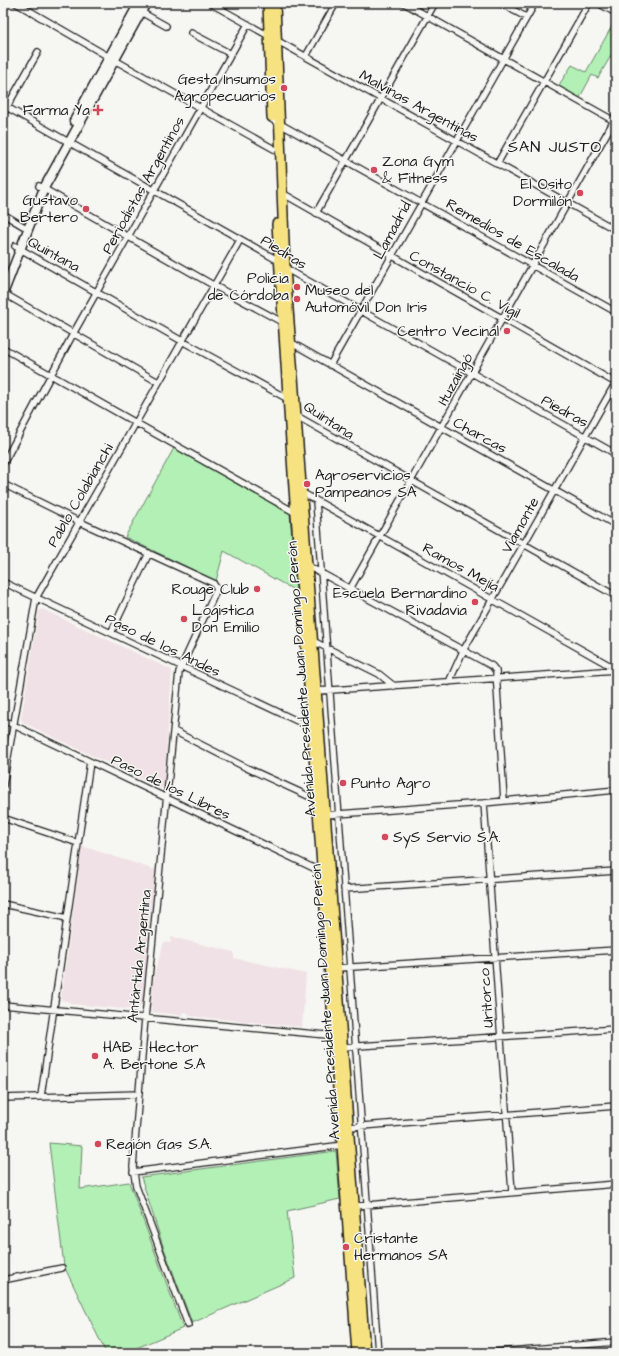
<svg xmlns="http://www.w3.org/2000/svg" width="619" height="1356" font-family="'Architects Daughter',sans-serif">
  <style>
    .built { fill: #f0e1e7 }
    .green { fill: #b3f0b6; stroke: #688669 }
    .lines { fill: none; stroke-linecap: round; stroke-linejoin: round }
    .street-casing { stroke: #1c1c1c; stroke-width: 8 }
    .secondary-casing { stroke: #1c1c1c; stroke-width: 11 }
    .primary-casing { stroke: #1c1c1c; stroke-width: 12 }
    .street { stroke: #f6f6f2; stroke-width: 5.5 }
    .secondary { stroke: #f6f6f2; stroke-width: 8 }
    .primary { stroke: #f6e281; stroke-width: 9 }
    .poi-dot { fill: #d1495b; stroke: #f6f6f2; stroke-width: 1.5 }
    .labels { text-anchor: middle; stroke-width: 3; stroke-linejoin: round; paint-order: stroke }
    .poi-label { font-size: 15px; fill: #1c1c1c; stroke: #f6f6f2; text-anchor: start }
    .street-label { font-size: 15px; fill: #1c1c1c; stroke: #f6f6f2 }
    .neighbourhood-label { font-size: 16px; letter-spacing: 1px; fill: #1c1c1c; stroke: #f6f6f2 }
  </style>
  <rect width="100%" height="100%" fill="#f6f6f2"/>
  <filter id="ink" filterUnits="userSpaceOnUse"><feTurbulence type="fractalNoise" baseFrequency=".025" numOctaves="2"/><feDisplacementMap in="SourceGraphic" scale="8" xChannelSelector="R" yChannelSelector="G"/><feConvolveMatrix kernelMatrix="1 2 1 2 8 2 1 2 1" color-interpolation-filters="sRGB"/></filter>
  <g filter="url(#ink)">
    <path class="built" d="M42,609L172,670L164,786L160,788L24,723L21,719L39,611Z
      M82,846L155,870L143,1004L136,1010L70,1004V1002L61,1000Z
      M171,937L234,952V958L306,974L302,1027L190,1016L187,1012H184L181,1015L151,1012L154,975L164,942L171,943Z"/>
    <path class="green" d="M616,19V47L598,78L592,75L579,99L557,88L572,65L586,72Z
      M174,448L290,514L296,591L224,551L216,581L125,537Z
      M49,1143L82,1146L80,1189L129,1182L183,1328L125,1353H106L64,1266Z
      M336,1151L340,1199L287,1211L295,1278L192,1323L162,1243L141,1177Z"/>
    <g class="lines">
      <g class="street-casing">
        <path id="street" d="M16,3L109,57L274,149
          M210,3L616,230
          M404,3L616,122
          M500,3L526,17
          M598,3L616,13
          M141,12L166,26
          M191,33L231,54
          M306,56L336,3
          M3,105L279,261
          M3,114L38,52
          M273,120L616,312
          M497,164L589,3
          M39,186L213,285L282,322
          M282,193L616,383
          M316,213L435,3
          M3,214L23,226
          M15,246L182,341L288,399
          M285,268L616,454
          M3,293L158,382
          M290,342L616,525
          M3,348L296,513
          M330,365L535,3
          M295,415L616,596
          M3,464L73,334L248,24
          M3,484L78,521L213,583L217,589L179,672L145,1018L133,1167L136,1186L188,1325
          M301,492L616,669
          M316,501L378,1353
          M308,566L492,666L496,671L504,801
          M3,582L312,728
          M350,589L616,117
          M111,633L149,553
          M313,641L379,674L394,686
          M449,682L463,651L616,382
          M317,691L616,670
          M3,720L324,873
          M174,731L247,768L317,800
          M3,785L36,598L240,240
          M484,803L512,1192
          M325,815L484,803L616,790
          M3,818L78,843
          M344,889L616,871
          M3,904L67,918
          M337,968L616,950
          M3,1005L337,1036
          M343,1047L616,1029
          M41,1096L90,762
          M3,1098L139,1094
          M349,1127L616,1106
          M133,1172L343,1145
          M355,1206L616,1184
          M3,1280L62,1268
          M485,1353L616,1342"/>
      </g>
      <g class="secondary-casing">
        <path id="secondary" d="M74,121L139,3
          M3,294L44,188L146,3"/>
      </g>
      <g class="primary-casing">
        <path id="primary" d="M268,3L272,117
          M275,3L285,268L365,1353
          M277,224L294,488L310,699L357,1353"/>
      </g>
      <use href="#street" class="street"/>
      <use href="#secondary" class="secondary"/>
      <use href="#primary" class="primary"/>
    </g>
  </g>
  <g class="poi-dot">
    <circle cx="284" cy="88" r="4"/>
    <path d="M96 104h4v4h4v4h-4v4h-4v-4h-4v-4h4z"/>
    <circle cx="374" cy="170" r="4"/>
    <circle cx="580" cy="193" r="4"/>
    <circle cx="86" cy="209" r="4"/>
    <circle cx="297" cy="287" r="4"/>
    <circle cx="297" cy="299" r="4"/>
    <circle cx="507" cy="331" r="4"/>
    <circle cx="307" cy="484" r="4"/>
    <circle cx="257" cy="589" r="4"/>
    <circle cx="475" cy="602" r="4"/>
    <circle cx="184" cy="619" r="4"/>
    <circle cx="343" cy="783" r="4"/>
    <circle cx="385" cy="837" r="4"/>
    <circle cx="95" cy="1056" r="4"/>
    <circle cx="98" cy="1144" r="4"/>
    <circle cx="346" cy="1247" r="4"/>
  </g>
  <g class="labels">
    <g class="poi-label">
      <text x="276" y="84" text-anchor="end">Gesta Insumos<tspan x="276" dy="17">Agropecuarios</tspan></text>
      <text x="90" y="115" text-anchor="end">Farma Ya</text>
      <text x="382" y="166">Zona Gym<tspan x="382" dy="17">&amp; Fitness</tspan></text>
      <text x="572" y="189" text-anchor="end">El Osito<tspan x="572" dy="17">Dormilón</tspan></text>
      <text x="78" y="205" text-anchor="end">Gustavo<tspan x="78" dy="17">Bertero</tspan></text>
      <text x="289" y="283" text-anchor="end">Policia<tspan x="289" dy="17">de Córdoba</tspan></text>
      <text x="305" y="295">Museo del<tspan x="305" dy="17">Automóvil Don Iris</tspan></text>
      <text x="499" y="336" text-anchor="end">Centro Vecinal</text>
      <text x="315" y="480">Agroservicios<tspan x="315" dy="17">Pampeanos SA</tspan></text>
      <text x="249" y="594" text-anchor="end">Rouge Club</text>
      <text x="467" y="598" text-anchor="end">Escuela Bernardino<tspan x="467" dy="17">Rivadavia</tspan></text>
      <text x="192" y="615">Logistica<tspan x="192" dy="17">Don Emilio</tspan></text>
      <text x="351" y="788">Punto Agro</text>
      <text x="393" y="842">SyS Servio S.A.</text>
      <text x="103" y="1052">HAB - Hector<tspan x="103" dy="17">A. Bertone S.A</tspan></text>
      <text x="106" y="1149">Región Gas S.A.</text>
      <text x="354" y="1243">Cristante<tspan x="354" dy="17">Hermanos SA</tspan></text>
    </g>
    <g class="street-label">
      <text transform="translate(419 106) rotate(29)" y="5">Malvinas Argentinas</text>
      <text transform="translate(143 185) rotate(-61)" y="5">Periodistas Argentinos</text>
      <text transform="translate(392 230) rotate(-62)" y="5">Lamadrid</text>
      <text transform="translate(513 240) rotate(30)" y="5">Remedios de Escalada</text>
      <text transform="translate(284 252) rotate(32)" y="5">Piedras</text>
      <text transform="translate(54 254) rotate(29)" y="5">Quintana</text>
      <text transform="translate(465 284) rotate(29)" y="5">Constancio C. Vigil</text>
      <text transform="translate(455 379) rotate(-61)" y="5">Ituzaingó</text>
      <text transform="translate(565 411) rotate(29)" y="5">Piedras</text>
      <text transform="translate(329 420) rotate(33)" y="5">Quintana</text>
      <text transform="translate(480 435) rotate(29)" y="5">Charcas</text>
      <text transform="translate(80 495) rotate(-60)" y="5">Pablo Colabianchi</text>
      <text transform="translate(520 525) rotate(-61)" y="5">Viamonte</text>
      <text transform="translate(461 567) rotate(29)" y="5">Ramos Mejía</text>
      <text transform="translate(163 645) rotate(26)" y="5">Paso de los Andes</text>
      <text transform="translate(301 679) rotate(-94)" y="5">Avenida Presidente Juan Domingo Perón</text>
      <text transform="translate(171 787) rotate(26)" y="5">Paso de los Libres</text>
      <text transform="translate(139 956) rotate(-84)" y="5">Antártida Argentina</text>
      <text transform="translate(486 998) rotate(-94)" y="5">Uritorco</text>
      <text transform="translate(325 1002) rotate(-94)" y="5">Avenida Presidente Juan Domingo Perón</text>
    </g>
    <g class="neighbourhood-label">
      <text x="555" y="152">SAN JUSTO</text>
    </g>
  </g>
  <rect width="619" height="1356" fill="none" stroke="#f6f6f2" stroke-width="16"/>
  <rect x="8" y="8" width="603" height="1340" fill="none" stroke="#1c1c1c" stroke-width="1.5" filter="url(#ink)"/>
</svg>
